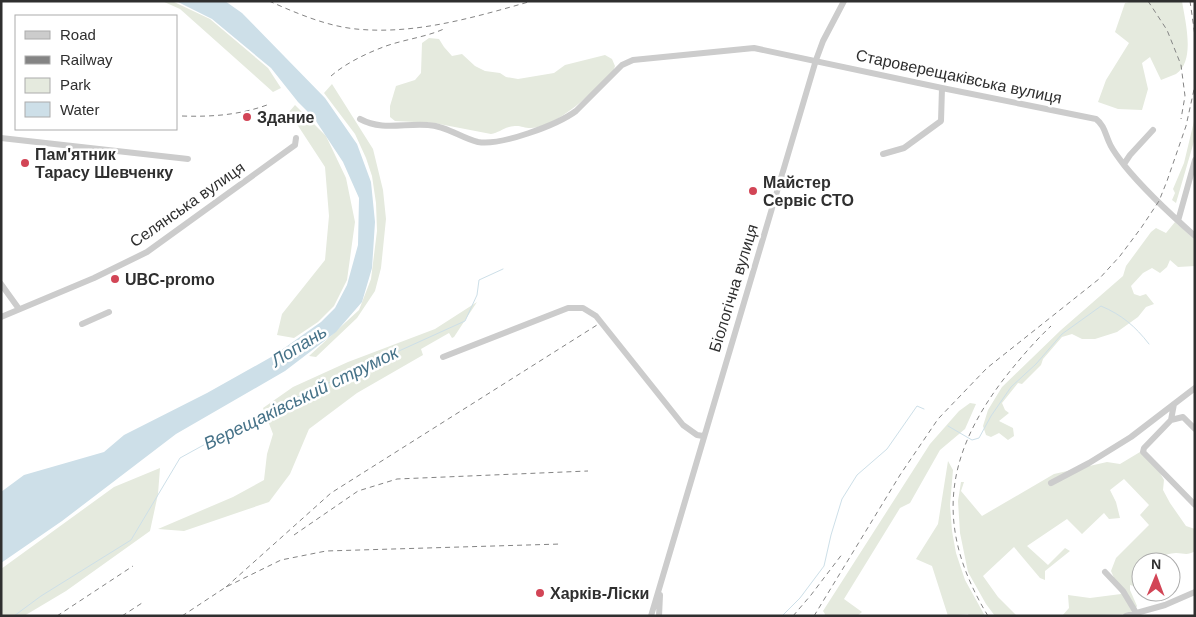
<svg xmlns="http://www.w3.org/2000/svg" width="1196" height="617" font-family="Arial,sans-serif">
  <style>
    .green { fill: #e5eade }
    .water { fill: #cddfe8 }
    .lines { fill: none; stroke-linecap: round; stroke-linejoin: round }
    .stream { stroke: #cddfe8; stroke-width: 1 }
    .minor { stroke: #ccc; stroke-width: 6 }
    .rail { stroke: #848484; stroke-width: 1; stroke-dasharray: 5 4; stroke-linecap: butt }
    .poi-dot { fill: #d24556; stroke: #fff; stroke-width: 2 }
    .labels { text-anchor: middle; stroke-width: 5; stroke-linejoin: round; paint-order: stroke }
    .street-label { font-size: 16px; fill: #2f2f2f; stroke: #fff }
    .poi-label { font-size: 16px; font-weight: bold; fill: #2f2f2f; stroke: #fff; text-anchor: start }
    .water-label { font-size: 18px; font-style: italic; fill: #467288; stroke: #fff }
  </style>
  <rect width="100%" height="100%" fill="#fff"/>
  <path class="green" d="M162,1H172L210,19L268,68L281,88L273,92L180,9Z
    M1133,1H1182C1185,21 1196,61 1176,74C1171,76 1166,78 1161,80L1150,57L1142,63L1148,89L1142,110L1118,109L1098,102L1106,80L1129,43L1115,32L1125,3Z
    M429,38L439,39L444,47L452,56L462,54L475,66L485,71L500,73L506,77L518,79L554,73L565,65L605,55L612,59L615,66L613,72C594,90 559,127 531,128C522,128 520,124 509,127C502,129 498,133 491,134L434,123L395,121L390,117V106L396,86L415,80L421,73L422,43Z
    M332,84L373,149L383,190L386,219L381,268L375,291L357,318L316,357L309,356L359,310L371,279L377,231L376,203L372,176L366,158L355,134L324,93Z
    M295,105L326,136L346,178L355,222L347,280L334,306L318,322L294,338L277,335L282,314L325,260L329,216L325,167L289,112Z
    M1195,117V138L1176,203L1172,200L1175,193L1173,189L1184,163Z
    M1175,222L1195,240V266L1178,267L1170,260L1167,267L1160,273L1152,268L1143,273L1131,286L1134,294L1140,296L1146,294L1154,304L1146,307L1138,317L1117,332L1095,339H1082L1072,334L1062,337L1043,359L1041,365L1022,384L1018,383L1002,403L1005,410L1009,413L999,421L1013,428L1014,436L1008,440L999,433L991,437L986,435L983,426L988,410L1002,387L1061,330L1123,276L1126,266L1151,232L1156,228L1166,233Z
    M477,302L454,337L452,338L449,333L421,349L423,355L357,393L309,429L290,474L269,502L184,531L158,529L233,497L264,480L267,454L273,434L263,408L293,387L348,362L435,329Z
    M970,403L976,404L965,429L940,450L910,503L900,508L844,599L862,612L857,616H824L825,614L823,611L930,444L959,411Z
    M1140,452L1156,466L1164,480L1163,490L1170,503L1186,526L1195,529V551C1187,556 1184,553 1176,553C1163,553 1154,562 1141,562V588L1130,585V590L1137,606L1133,614L1062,616L1069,608L1068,595L1090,598L1121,594L1111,571L1116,558L1149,525L1140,515L1149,505L1124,479L1110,490L1116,502L1120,518L1109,519L1104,513L1082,534L1067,519L1027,546L1048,565L1065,548L1070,551L1045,571V580L1040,578L1014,547L983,576L998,597L1017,616H995L986,604L968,572L960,533L958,501L961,482H964L961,491L982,516L1054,474L1107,462L1120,464Z
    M948,461L953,470L950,505L952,531L956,553L965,580L985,616H969L968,614L948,616L932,566L916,559L938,524Z
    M160,468L158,494L150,531L66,591L24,616H1V569L114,487Z"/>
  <path class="water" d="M176,1H225L242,13L325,98L357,144L371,182L375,222L372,268L362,302L336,332L285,371L176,434L62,521L1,563V492L24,475L104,452L124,435L207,393L273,356L321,322L335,308L347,285L358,245L359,198L343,162L314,118L298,102L271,68L212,19Z"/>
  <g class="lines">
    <path class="stream" d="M948,426L972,440L979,438L991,416L1011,387L1036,364L1062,334L1101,306C1122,315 1135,326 1149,344
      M14,616L41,596L131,540L180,458L260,414L465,321L477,295L479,280L503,269
      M782,616L800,598L824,566L831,535L842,499L857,475L887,449L917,406L924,409"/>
    <path class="minor" d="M360,119C382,131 404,123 428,125C447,126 461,138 478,142C501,146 557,125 576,111L622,65L633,60L754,48L942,88L1096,119C1104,125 1105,133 1109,142C1112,150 1119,158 1124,165C1145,191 1170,214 1195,236
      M1,138L188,159
      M883,154L904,148L941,121L942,88
      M1124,164L1130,155L1153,130
      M1178,221L1195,160
      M1,284L19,309
      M1,317L94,278L147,252L295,145L296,138
      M82,324L109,312
      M443,357L568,308H583L596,316L683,425L697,435L703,436
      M1174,404L1171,420L1144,448L1143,452L1195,505
      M1171,420L1183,417L1195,429
      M1051,483L1089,463L1131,437L1195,388
      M1105,572L1123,591L1135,611L1140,615
      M651,616L816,60L823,41L844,1
      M659,616L660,595
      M1126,616L1165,605L1195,592"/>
    <path class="rail" d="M269,1C296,13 326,26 356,29C416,35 475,17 532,1
      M1148,1L1167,30L1181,65L1185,96L1181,119
      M1190,1L1195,36
      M331,76C346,63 367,53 386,46C406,39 427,37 446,28
      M182,116C212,117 239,115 267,105
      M294,535L358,491L397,479L588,471
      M226,587L331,493L597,325
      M57,616L133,566
      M122,616L142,603
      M182,616L226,587L281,560L326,551L561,544
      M793,616L811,595L843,553
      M814,616L900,475L938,419L987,368L1099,279L1120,256L1141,228L1159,201L1167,181L1186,126L1195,85
      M988,616C936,530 943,459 1003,380C1018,361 1033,343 1051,326"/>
  </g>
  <g class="poi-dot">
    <circle cx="247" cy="117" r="5"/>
    <circle cx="25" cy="163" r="5"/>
    <circle cx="753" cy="191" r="5"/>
    <circle cx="115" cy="279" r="5"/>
    <circle cx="540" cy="593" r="5"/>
  </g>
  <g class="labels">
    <g class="street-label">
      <text transform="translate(959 76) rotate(12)" y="6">Староверещаківська вулиця</text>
      <text transform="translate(187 204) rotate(-35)" y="6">Селянська вулиця</text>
      <text transform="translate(733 288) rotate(-73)" y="6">Біологічна вулиця</text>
    </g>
    <g class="poi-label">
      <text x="257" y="123">Здание</text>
      <text x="35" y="160">Пам'ятник<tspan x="35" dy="18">Тарасу Шевченку</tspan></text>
      <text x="763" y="188">Майстер<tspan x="763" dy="18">Сервіс СТО</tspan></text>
      <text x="125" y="285">UBC-promo</text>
      <text x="550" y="599">Харків-Ліски</text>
    </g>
    <g class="water-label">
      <text transform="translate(299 346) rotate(-32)" y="6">Лопань</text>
      <text transform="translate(301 398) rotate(-26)" y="6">Верещаківський струмок</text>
    </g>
  </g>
  <rect width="1196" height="617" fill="none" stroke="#2f2f2f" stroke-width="5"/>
  <rect x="15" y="15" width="162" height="115" fill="#ffffff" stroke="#acacac"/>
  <rect x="25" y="31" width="25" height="8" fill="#cccccc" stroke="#acacac"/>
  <text x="60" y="40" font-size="15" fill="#2f2f2f">Road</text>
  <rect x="25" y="56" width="25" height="8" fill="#848484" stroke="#acacac"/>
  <text x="60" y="65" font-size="15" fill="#2f2f2f">Railway</text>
  <rect x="25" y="78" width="25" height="15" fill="#e5eade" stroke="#acacac"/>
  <text x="60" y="90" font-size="15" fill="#2f2f2f">Park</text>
  <rect x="25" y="102" width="25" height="15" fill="#cddfe8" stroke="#acacac"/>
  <text x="60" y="115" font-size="15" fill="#2f2f2f">Water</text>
  <g transform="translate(1156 577) rotate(1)"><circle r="24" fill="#ffffff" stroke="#acacac"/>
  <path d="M0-4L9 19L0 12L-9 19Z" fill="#d24556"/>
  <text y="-8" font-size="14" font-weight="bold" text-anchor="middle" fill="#2f2f2f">N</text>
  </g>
</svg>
